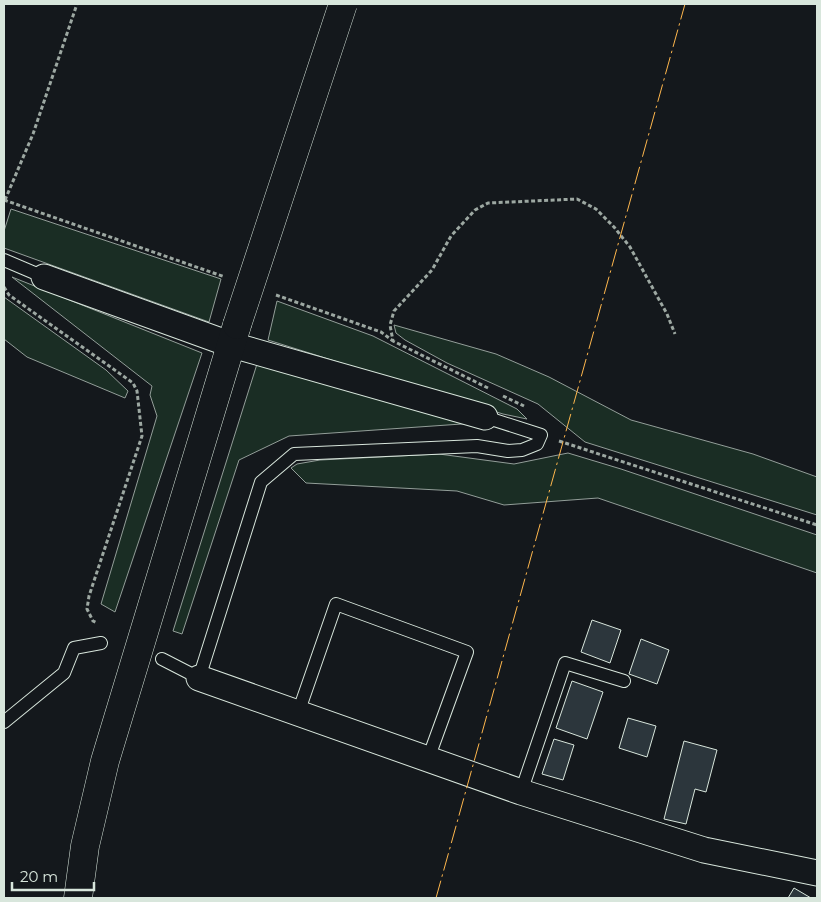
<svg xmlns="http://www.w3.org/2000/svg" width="821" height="902" font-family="Montserrat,sans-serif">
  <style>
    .green { fill: #1a2d24; stroke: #939e99 }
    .building { fill: #2c363c; stroke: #d8e6dc }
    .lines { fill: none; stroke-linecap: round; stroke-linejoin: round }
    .lane-casing { stroke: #d8e6dc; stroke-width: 14 }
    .street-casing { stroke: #d8e6dc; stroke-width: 27 }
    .secondary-casing { stroke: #d8e6dc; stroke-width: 29 }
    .path { stroke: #9da8a2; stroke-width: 3; stroke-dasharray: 4 2.5; stroke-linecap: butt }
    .lane { stroke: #14181c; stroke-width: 12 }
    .street { stroke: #14181c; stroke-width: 25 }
    .secondary { stroke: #14181c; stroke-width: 28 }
    .secondary-bridge-casing { stroke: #d8e6dc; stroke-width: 29; stroke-linecap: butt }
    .secondary-bridge { stroke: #14181c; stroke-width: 28 }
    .power { stroke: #ffb74d; stroke-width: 1; stroke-dasharray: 18 4 2.5 4; stroke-linecap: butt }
  </style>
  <rect width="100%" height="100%" fill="#14181c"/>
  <path class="green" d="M11,209L221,279L209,322L4,248V231Z
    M12,277L202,353L115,612L101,604L157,416L150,395L152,386Z
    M4,297L106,370L128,391L125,398L27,357L4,339Z
    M277,301L373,336L517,409L527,419L503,414L268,340Z
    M394,325L496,354L549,377L631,420L753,454L817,477V515L585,442L538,404L447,363L405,340L396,333Z
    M257,364L476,423L289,436L239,460L182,634L173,631Z
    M568,453L621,469L817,535V573L598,498L504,505L457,491L306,483L291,468L297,464L320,460L439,454L514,464Z"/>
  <path class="building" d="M592,620L621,630L610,663L581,652Z
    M641,639L669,650L657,684L629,674Z
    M572,681L603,692L587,739L556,728Z
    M628,718L656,726L647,757L619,748Z
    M554,739L574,745L563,780L542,774Z
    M684,741L717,750L706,792L695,789L686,824L664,819Z
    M794,888L811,898H788Z"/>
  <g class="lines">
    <g class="lane-casing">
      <path id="lane" d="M4,260L44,277
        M162,659L199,678L261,482L294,454L477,446L508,451L522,450L537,444L541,435L485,417
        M298,713L336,604L467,652L428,759
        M4,722L64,673L74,648L101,643
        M521,792L565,663L624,681"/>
    </g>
    <g class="street-casing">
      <path id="street" d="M44,277L232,345L485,417
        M199,678L521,792L704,850L817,873"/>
    </g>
    <g class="secondary-casing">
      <path id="secondary" d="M78,898L85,846L105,761L237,325"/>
    </g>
    <path class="path" d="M4,200L225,277
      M5,200L33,134L77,4
      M4,287L9,295L133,383L137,391L142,436L89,596L87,609L93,621L97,623
      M276,295L381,332L393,341
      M488,388L393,341L390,325L394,311L432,270L451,236L475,210L488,203L577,199L596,209L614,227L630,247L667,314L675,334
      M503,396L524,406
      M559,441L817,525"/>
    <use href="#lane" class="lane"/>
    <use href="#street" class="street"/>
    <use href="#secondary" class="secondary"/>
    <g class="secondary-bridge-casing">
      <path id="secondary-bridge" d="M237,325L343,4"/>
    </g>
    <use href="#secondary-bridge" class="secondary-bridge"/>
    <path class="power" d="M436,898L685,4"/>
  </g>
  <rect width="821" height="902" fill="none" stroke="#d8e6dc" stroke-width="10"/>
  <path d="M12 882v8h82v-8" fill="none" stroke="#d8e6dc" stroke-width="2.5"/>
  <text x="20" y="882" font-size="15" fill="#d8e6dc" stroke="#14181c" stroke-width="4" paint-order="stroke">20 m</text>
</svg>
